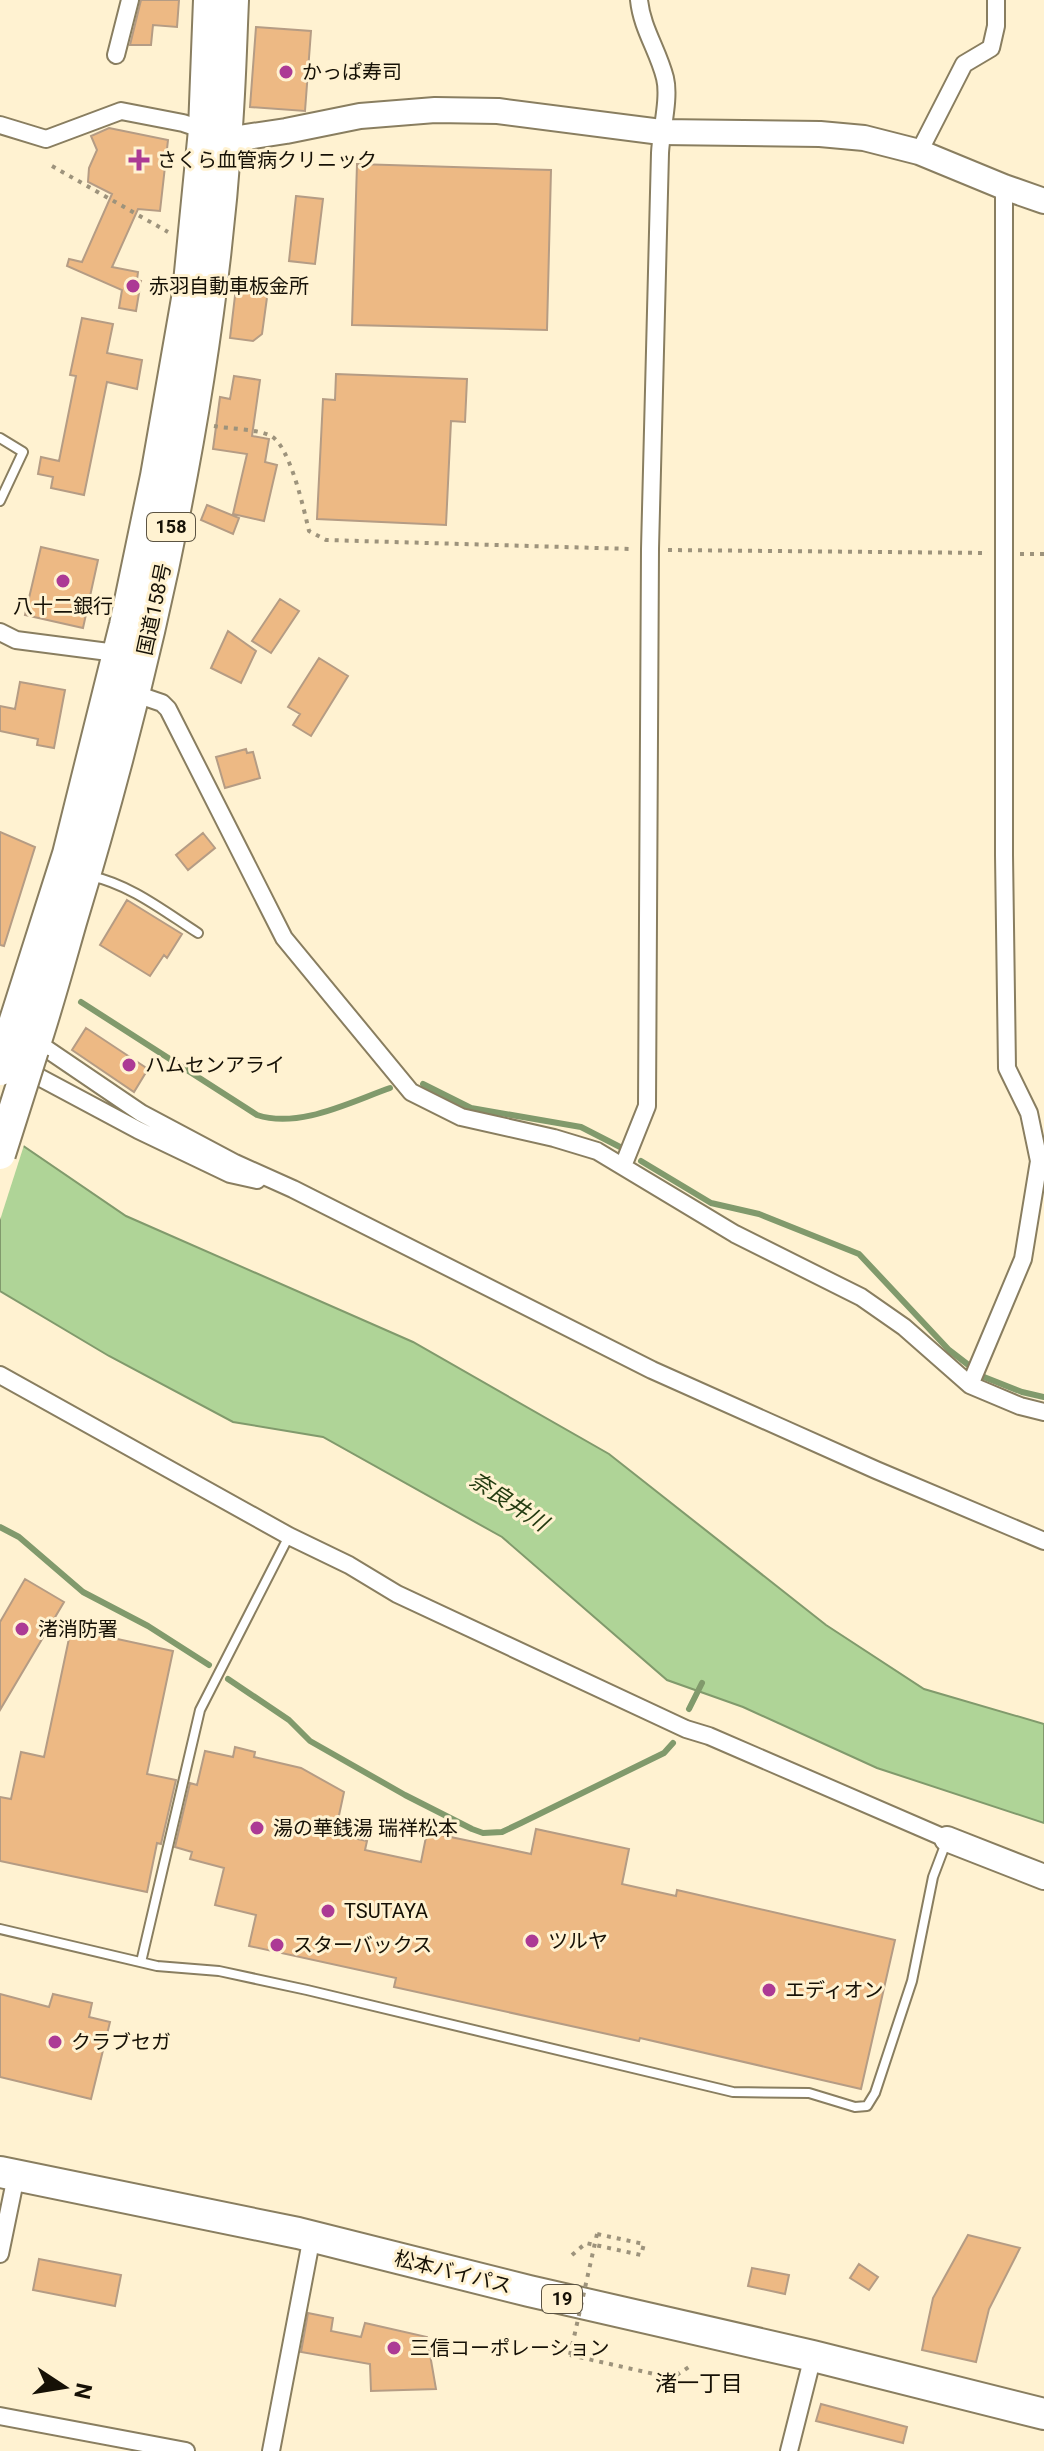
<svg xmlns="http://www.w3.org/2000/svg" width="1044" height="2451" font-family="Roboto,'Noto Sans JP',sans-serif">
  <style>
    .water { fill: #afd497; stroke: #819a6c; stroke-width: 2 }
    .pier { fill: #fff2d1 }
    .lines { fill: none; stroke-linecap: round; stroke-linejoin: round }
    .stream { stroke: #819a6c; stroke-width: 6 }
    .building { fill: #edb984; stroke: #b59c84; stroke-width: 2 }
    .lane-casing { stroke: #897e60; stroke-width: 12 }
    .street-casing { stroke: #897e60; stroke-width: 20 }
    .secondary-casing { stroke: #897e60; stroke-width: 28 }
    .highway-casing { stroke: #897e60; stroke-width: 34 }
    .path { stroke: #9d937c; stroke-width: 4; stroke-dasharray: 4 6; stroke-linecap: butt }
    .lane { stroke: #fff; stroke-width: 8 }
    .street { stroke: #fff; stroke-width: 16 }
    .secondary { stroke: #fff; stroke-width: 24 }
    .highway { stroke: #fff; stroke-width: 30 }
    .highway-bridge-casing { stroke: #897e60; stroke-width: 34; stroke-linecap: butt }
    .path-bridge { stroke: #9d937c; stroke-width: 4; stroke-dasharray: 4 6; stroke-linecap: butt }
    .highway-bridge { stroke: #fff; stroke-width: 30 }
    .poi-dot { fill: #ac3a95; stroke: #fff2d1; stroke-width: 3 }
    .labels { text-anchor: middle; stroke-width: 6; stroke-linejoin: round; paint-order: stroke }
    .shield { fill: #fff2d1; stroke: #5c5443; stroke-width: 2 }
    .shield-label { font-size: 18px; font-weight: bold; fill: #161106 }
    .poi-label { font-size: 20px; fill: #161106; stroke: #fff2d1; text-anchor: start }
    .street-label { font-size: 20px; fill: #161106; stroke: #fff2d1 }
    .water-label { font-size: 22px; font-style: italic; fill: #233b10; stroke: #fff2d1 }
    .neighbourhood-label { font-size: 22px; fill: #161106; stroke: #fff2d1 }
  </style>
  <rect width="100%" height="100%" fill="#fff2d1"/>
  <path class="water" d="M0,1130L126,1216L413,1342L609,1454L826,1625L924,1689L1044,1724V1823L877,1768L743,1707L667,1680L502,1537L323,1437L233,1422L109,1356L0,1291Z"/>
  <path class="pier" d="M0,1126L25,1142L0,1220Z"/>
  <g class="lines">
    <path class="stream" d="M81,1002L257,1115C299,1129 350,1102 390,1088
      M423,1084L471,1108L581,1127L622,1148
      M641,1161L711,1203L759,1214L859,1254L949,1350L984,1377L1022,1392L1044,1397
      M0,1527L19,1537L83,1592L148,1626L209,1665
      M228,1679L289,1720L310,1741L405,1795L472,1829L483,1833L502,1832L521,1823L664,1753L673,1743
      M689,1709L702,1683"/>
  </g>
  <path class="building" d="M141,0H179L177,27L153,25L151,45H130Z
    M256,27L311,31L305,111L250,107Z
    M109,128L168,140L160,211L138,209L112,267L138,272L137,280L141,281L136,311L119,308L122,290L67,266L69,259L82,262L112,194L88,182L89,168L97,150L91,136Z
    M357,164L551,170L547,330L352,325Z
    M296,196L323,199L315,264L289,261Z
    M237,279L269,283L262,334L253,341L230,338Z
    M82,318L113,324L107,353L142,360L137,389L107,382L84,495L51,488L53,477L38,474L41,457L59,461L76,376L70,375Z
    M336,374L467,379L465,422L451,421L446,525L317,519L323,399L335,400Z
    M234,376L260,380L252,436L269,439L265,462L277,465L264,521L233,514L247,454L213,449L220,397L230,399Z
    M207,505L239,518L233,534L201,520Z
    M41,547L98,560L83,628L25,615Z
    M280,599L299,611L271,653L252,641Z
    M228,631L256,651L241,683L211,668Z
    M319,658L348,676L311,736L293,725L300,714L288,707Z
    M20,682L65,690L54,748L37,745L38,739L0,731V706L15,709Z
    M246,749L247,753L253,752L260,778L225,788L216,757Z
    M0,832L35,847L4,946L0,945Z
    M203,833L215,848L188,870L176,855Z
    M127,900L182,934L167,958L164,955L150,976L100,945Z
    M86,1028L148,1069L134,1092L72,1050Z
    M25,1579L64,1602L0,1710V1622Z
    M71,1629L173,1651L147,1774L176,1780L161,1844L157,1843L147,1892L0,1861V1797L11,1799L21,1752L44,1757Z
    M235,1747L255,1752L254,1757L301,1768L344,1792L335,1834L367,1841L365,1850L421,1862L427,1832L531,1854L536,1829L629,1849L622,1884L676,1896L677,1890L895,1940L861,2089L640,2038L639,2041L394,1987L396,1978L249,1946L256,1915L215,1905L224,1868L190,1859L192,1852L175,1847L190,1783L197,1785L205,1751L233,1757Z
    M0,1994L49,2007L53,1994L92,2003L89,2017L110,2022L91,2099L0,2077Z
    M968,2235L1020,2248L989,2309L976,2362L922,2350L933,2298Z
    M39,2259L121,2275L115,2306L33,2290Z
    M859,2264L878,2277L869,2290L850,2278Z
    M752,2268L789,2275L785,2294L748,2286Z
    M308,2313L333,2318L331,2331L361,2337L365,2323L427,2337L436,2389L371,2391L370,2364L301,2352Z
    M821,2404L907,2427L903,2443L816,2421Z"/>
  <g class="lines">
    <g class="lane-casing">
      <path id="lane" d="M0,438L23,452L0,501
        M90,876C130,884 165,912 198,933
        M0,1929L157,1966L219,1971L307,1990L733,2092L809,2093L855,2107L867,2106L875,2093L912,1981L933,1877L947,1840
        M141,1962L200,1710L289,1536"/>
    </g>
    <g class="street-casing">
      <path id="street" d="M116,55L130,0
        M0,125L46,139L121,111L183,123L204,130
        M919,152L964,64L991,48L996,26V0
        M0,632L16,640L124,654
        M127,691L162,703L168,709L284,938L411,1092L461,1117L554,1138L597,1151L735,1234L861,1297L904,1327L970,1385L1020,1406L1044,1412
        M32,1039L141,1113L235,1163L293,1189L652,1370L876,1470L1044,1541
        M22,1068L138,1130L230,1174L257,1180
        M623,1166L647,1106L650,549L660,153C661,131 670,98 665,78C658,50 642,29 639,0
        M0,1375L289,1536L349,1565L397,1594L686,1729L709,1736L947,1839
        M970,1385L1023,1259L1039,1161L1029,1113L1007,1068L1004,855V187
        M0,2254L16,2176
        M0,2416L186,2451
        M271,2451L312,2236
        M789,2451L813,2356"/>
    </g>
    <g class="secondary-casing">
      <path id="secondary" d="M211,133L226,140L286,131L360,116L435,110L498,111L661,132L820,134L864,138L919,152L1004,187L1044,201
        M947,1839L1044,1877"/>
    </g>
    <g class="highway-casing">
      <path id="highway" d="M10,1036L68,854L125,625L156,476L188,293L204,130L209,0
        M33,1050C47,1008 59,964 71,922C148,668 207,405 226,139C230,93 231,46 233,0
        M0,2172L298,2233L529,2291L813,2356L1044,2414"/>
    </g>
    <path class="path" d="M52,166L168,232
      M214,426C230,429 258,429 271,436C290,446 304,510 309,531L326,540L632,549
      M668,550L988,553
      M1020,554H1044
      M572,2255L586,2243L641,2255L644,2244L597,2234
      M570,2355L672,2378L689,2367"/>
    <use href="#lane" class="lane"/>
    <use href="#street" class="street"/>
    <use href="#secondary" class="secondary"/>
    <use href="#highway" class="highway"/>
    <g class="highway-bridge-casing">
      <path id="highway-bridge" d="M0,1070L10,1036
        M0,1154L33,1050"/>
    </g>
    <path class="path-bridge" d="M570,2355L597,2234"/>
    <use href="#highway-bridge" class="highway-bridge"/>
  </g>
  <g class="poi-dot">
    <circle cx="286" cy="72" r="8"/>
    <path d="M135 148h8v8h8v8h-8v8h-8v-8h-8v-8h8z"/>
    <circle cx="133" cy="286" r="8"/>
    <circle cx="63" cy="581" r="8"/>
    <circle cx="129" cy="1065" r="8"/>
    <circle cx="22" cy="1629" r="8"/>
    <circle cx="257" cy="1828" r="8"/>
    <circle cx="328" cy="1911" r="8"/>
    <circle cx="532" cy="1941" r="8"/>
    <circle cx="277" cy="1945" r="8"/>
    <circle cx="769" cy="1990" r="8"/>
    <circle cx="55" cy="2042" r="8"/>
    <circle cx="394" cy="2348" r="8"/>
  </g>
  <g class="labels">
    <g class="shield">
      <rect x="147" y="513" width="48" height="28" rx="6"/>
      <rect x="542" y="2285" width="40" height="28" rx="6"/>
    </g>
    <g class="shield-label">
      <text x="171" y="533">158</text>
      <text x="562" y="2305">19</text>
    </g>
    <g class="poi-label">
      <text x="302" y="79">かっぱ寿司</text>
      <text x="157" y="167">さくら血管病クリニック</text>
      <text x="149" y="293">赤羽自動車板金所</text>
      <text x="63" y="613" text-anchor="middle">八十二銀行</text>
      <text x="145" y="1072">ハムセンアライ</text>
      <text x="38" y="1636">渚消防署</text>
      <text x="273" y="1835">湯の華銭湯 瑞祥松本</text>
      <text x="344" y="1918">TSUTAYA</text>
      <text x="548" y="1948">ツルヤ</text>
      <text x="293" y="1952">スターバックス</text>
      <text x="785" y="1997">エディオン</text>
      <text x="71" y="2049">クラブセガ</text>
      <text x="410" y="2355">三信コーポレーション</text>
    </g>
    <g class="street-label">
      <text transform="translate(154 609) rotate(-78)" y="7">国道158号</text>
      <text transform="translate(453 2272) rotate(14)" y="7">松本バイパス</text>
    </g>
    <g class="water-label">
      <text transform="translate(509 1501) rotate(33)" y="8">奈良井川</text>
    </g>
    <g class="neighbourhood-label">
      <text x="699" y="2391">渚一丁目</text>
    </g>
  </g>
  <g transform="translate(64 2387) rotate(102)" stroke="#fff2d1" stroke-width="6" paint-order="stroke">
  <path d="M0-6L14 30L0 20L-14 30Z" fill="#161106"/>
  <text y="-12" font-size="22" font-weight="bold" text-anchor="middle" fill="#161106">N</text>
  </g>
</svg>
